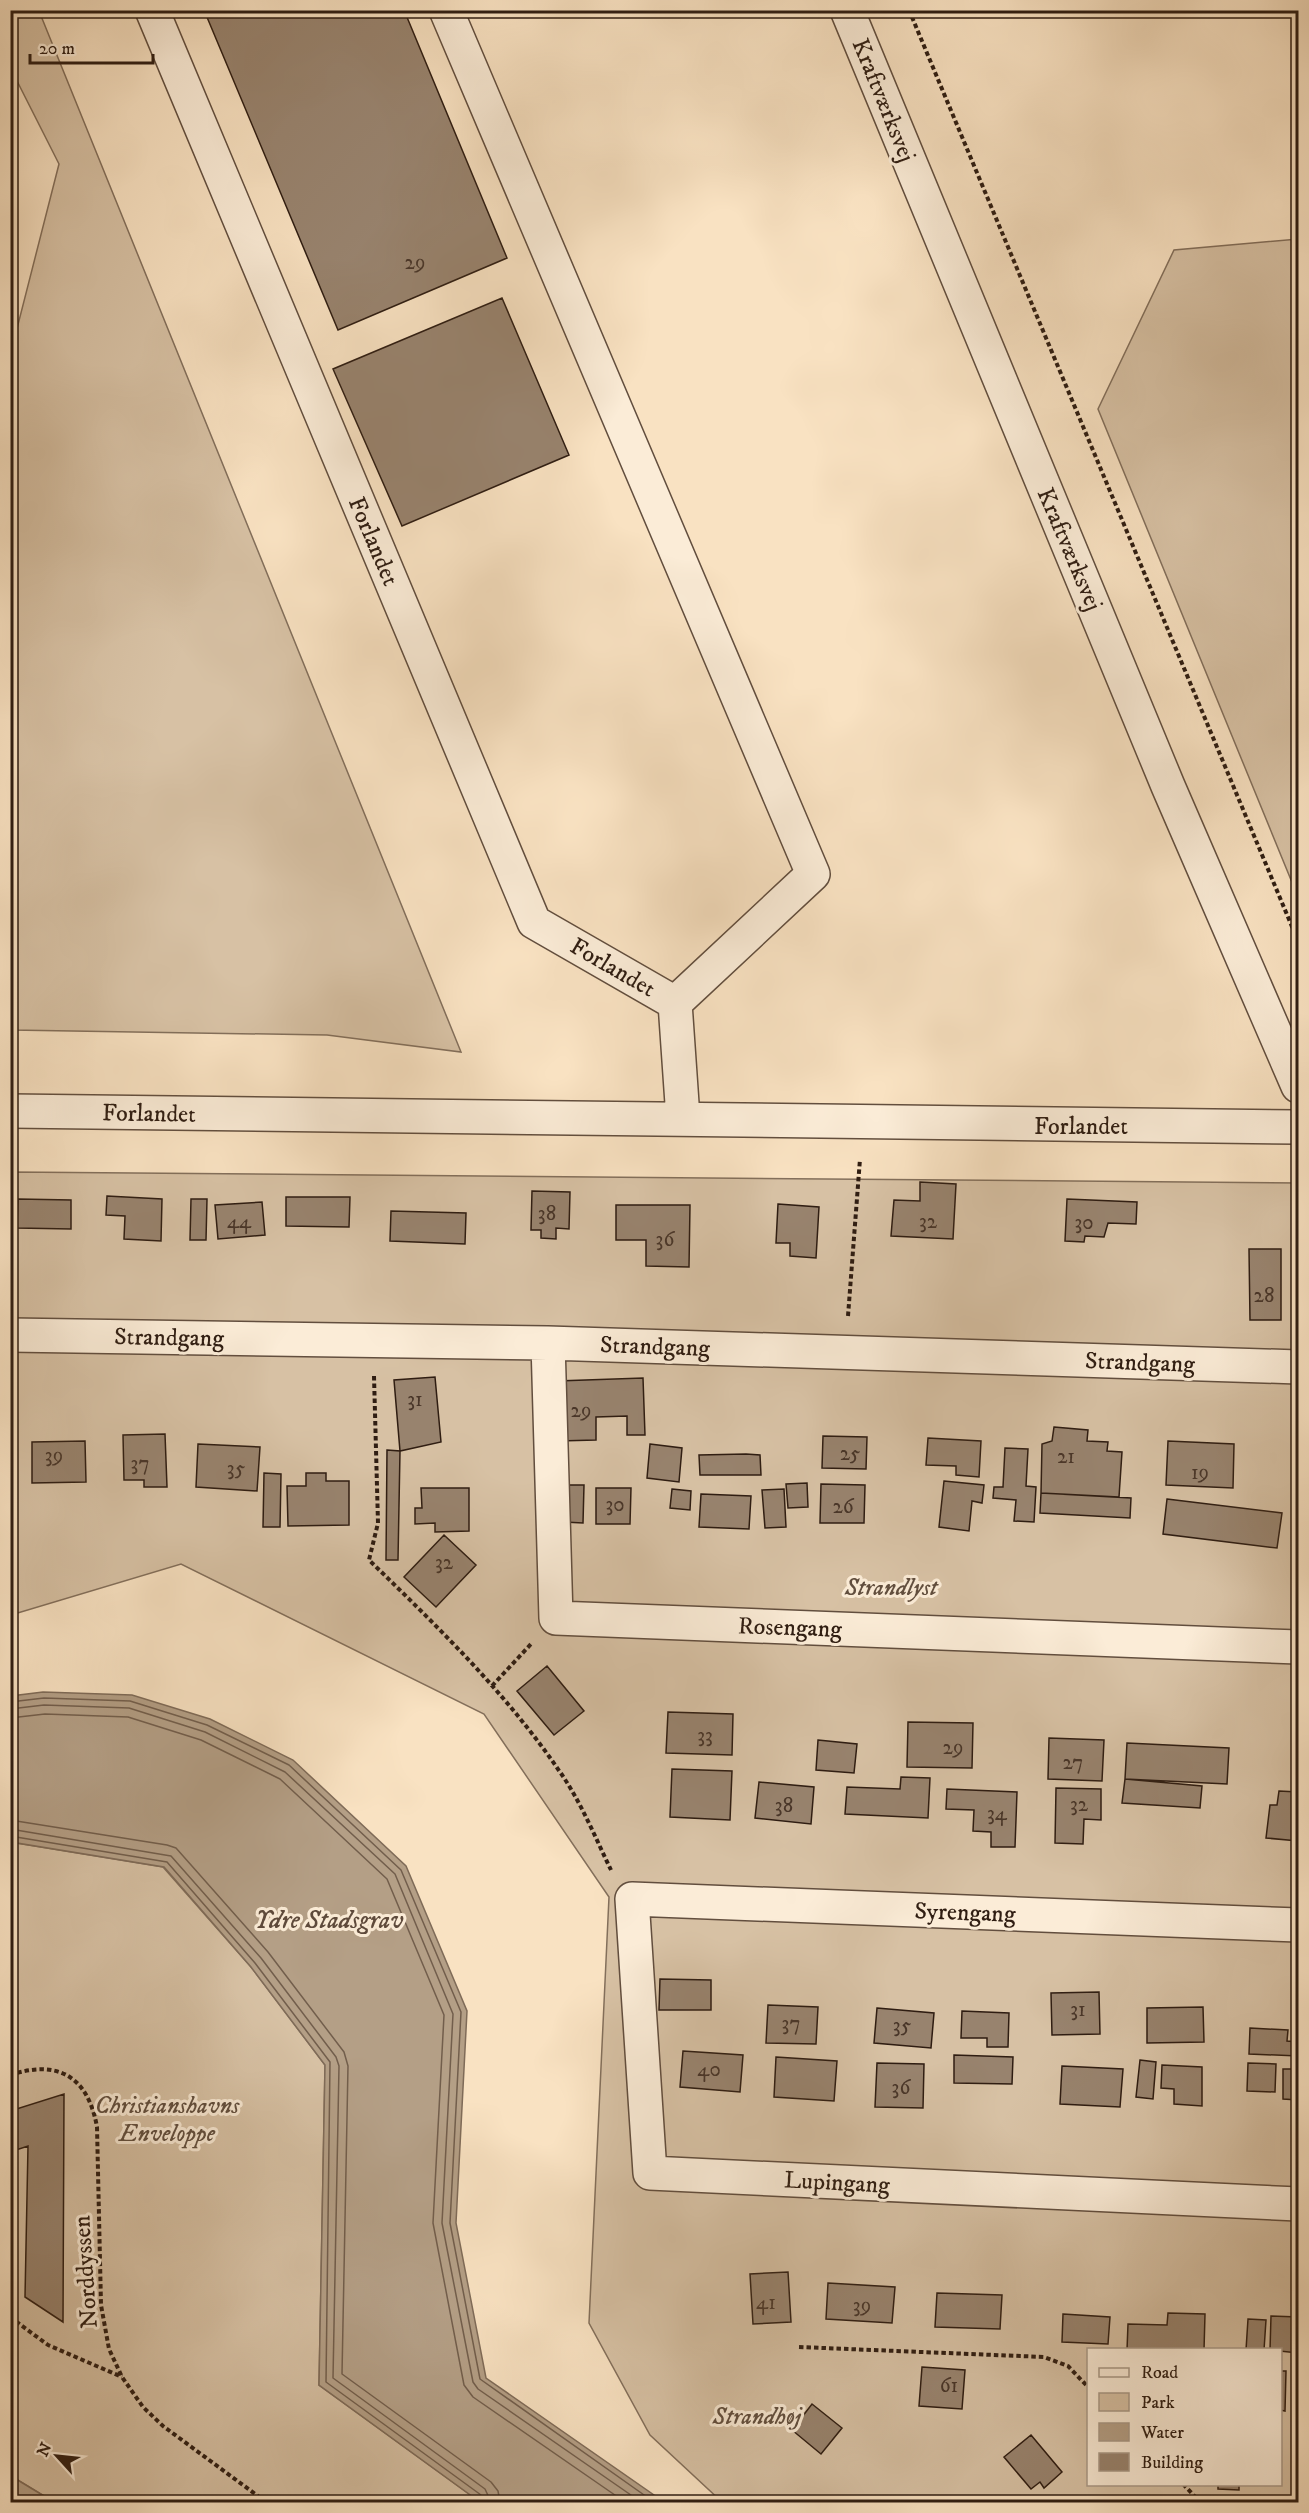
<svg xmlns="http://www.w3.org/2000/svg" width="1309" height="2513" font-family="'IM FELL DW Pica',serif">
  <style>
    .green { fill: #d7c1a4; stroke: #836f5b; stroke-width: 1.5; fill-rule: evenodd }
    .water { fill: #b49f86; stroke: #7f6b58; stroke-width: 1.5 }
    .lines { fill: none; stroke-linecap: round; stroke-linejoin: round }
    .shore { stroke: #725e4c; stroke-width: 1.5 }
    .building { fill: #98836e; stroke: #2f1d12; stroke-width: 1.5 }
    .minor-casing { stroke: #624e3e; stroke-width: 36 }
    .path { stroke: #2f1d12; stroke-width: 4; stroke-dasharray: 4.5 3; stroke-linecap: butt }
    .minor { stroke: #fbecd7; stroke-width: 33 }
    .labels { text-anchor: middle; stroke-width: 6; stroke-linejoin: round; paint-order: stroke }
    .number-label { font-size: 21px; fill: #493629 }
    .street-label { font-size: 24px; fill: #2f1d12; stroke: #fbecd7 }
    .park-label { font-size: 24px; font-style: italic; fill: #614e3e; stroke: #fbecd7 }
    .water-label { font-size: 26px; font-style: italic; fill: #5e4a3b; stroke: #fbecd7 }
  </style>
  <rect width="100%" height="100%" fill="#f9e2c2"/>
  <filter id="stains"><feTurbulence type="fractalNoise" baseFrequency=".00333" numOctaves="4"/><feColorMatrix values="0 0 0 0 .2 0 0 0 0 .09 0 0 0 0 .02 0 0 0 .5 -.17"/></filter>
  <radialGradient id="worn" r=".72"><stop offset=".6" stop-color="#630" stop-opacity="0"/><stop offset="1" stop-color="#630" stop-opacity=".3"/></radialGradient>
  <path class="green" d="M11,10L39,11L461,1052L327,1035L11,1030V352L59,164L11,69Z
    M1298,239V897L1098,409L1174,250Z
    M11,1172L1298,1183V2502H722L650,2435L589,2323L609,1897L484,1714L181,1564L11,1615ZM1088,2350H1280V2484H1088Z
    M10,1842L163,1867L251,1967L325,2065L319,2385L480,2502H54L11,2476Z"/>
  <path class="water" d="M43,1692L132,1695L210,1719L293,1760L406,1866L467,2011L456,2223L486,2378L664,2502H480L319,2385L325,2065L251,1967L164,1867L11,1842V1696Z
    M11,2476L54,2502H11Z"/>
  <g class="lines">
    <path class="shore" d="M10,1702L44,1698L130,1701L207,1725L289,1765L401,1870L461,2012L450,2223L480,2379L654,2502
      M10,1709L44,1705L129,1708L205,1732L285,1772L395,1874L453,2014L442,2223L473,2382L478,2389L641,2502
      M10,1718L45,1714L128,1717L201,1740L280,1779L387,1879L444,2015L433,2223L464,2385L473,2397L625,2502
      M10,1820L167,1845L176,1848L268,1952L344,2052L348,2066L342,2374L491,2482L498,2491L500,2502
      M10,1829L171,1856L261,1958L336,2057L339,2066L333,2378L485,2489L491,2502
      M10,1836L167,1862L255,1963L330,2062L326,2382L481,2495L483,2502"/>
  </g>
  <path class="building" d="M204,10H404L507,258L338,330Z
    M502,298L569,455L402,526L333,369Z
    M920,1182L956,1184L953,1239L891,1236L894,1200L920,1201Z
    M532,1191L570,1192L569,1229L556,1228V1239L541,1238V1230H531Z
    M107,1196L162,1199L161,1241L124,1239L125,1216L106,1215Z
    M286,1197H350L349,1227L286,1226Z
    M18,1199L71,1200V1229L17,1228Z
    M191,1199H207L206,1240H190Z
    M1067,1199L1137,1202L1136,1224L1108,1223L1104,1237L1085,1236L1084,1242L1065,1241Z
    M262,1202L265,1235L218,1239L215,1205Z
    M778,1204L819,1207L816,1258L790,1256V1243H776Z
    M616,1205H690L689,1267L646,1266V1240H616Z
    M391,1211L466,1213L465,1244L390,1241Z
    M1249,1249H1281V1320H1250Z
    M435,1377L441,1442L400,1451L394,1380Z
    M643,1378L645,1435H627V1416L596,1417V1440L558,1441L557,1381Z
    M1054,1427L1088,1430L1087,1441L1108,1442L1107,1451L1122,1452L1119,1497L1041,1493L1042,1444L1052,1441Z
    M165,1434L167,1487H144V1480H124L123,1435Z
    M823,1436L867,1437L866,1469L822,1468Z
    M928,1438L981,1441L979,1477L956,1475V1466L926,1465Z
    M85,1441L86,1482L32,1483V1442Z
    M1168,1441L1234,1444L1233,1488L1166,1485Z
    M198,1444L260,1447L257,1491L196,1487Z
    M650,1444L682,1448L679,1482L647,1478Z
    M1005,1448L1028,1449L1026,1486L1036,1487L1034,1522L1014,1521L1016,1500L993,1498L994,1487H1003Z
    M387,1450L400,1451L398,1560H386Z
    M746,1454L760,1455L761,1475H700L699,1455Z
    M264,1473L281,1474L280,1527H263Z
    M306,1473H326V1481H349V1525L288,1526L287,1486H306Z
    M944,1481L984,1485L982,1503L972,1501L969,1531L939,1527Z
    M807,1483L808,1507L788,1508L786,1484Z
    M821,1484L865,1485L864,1523H820Z
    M565,1485H584L583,1523L564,1522Z
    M421,1488H469V1531L435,1532V1523L415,1524V1508H422Z
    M596,1488H631L630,1524H596Z
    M672,1489L691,1491L690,1510L670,1508Z
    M784,1489L786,1527L765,1528L762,1490Z
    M1041,1493L1131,1498L1130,1518L1040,1513Z
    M701,1494L751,1496L749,1529L699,1527Z
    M1167,1499L1282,1513L1277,1548L1163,1534Z
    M444,1535L476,1565L436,1607L404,1577Z
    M547,1666L584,1711L554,1735L517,1691Z
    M668,1712L733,1714L732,1755L666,1753Z
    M908,1722L973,1723L972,1768L907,1767Z
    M1049,1738L1104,1740L1102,1781L1048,1779Z
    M818,1740L857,1744L854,1773L816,1770Z
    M1127,1743L1229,1748L1227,1784L1125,1779Z
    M672,1769L732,1771L730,1820L670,1817Z
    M901,1777L930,1778L928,1818L845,1814L847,1787L900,1789Z
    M1125,1779L1202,1786L1200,1808L1122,1803Z
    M759,1782L814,1787L811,1824L755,1818Z
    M1056,1788L1101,1789V1820L1084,1819L1083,1844L1055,1843Z
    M947,1789L1017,1792L1015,1847H991V1832L973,1831L974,1810L946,1809Z
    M1279,1791L1298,1792V1841L1266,1838L1270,1805H1277Z
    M660,1979L711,1980V2010H659Z
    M1099,1992L1100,2034L1052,2035L1051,1993Z
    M768,2005L818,2007L816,2044L766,2043Z
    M1203,2007L1204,2042L1147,2043V2008Z
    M877,2008L934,2013L931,2048L874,2043Z
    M962,2011L1009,2013L1008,2047H987V2038H961Z
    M1250,2028L1288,2030L1287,2041L1298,2042V2056L1249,2054Z
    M683,2051L743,2055L740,2092L680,2087Z
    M954,2055L1013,2057L1012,2084L954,2083Z
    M776,2057L837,2061L834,2101L774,2097Z
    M1140,2060L1156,2062L1153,2099L1136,2097Z
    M877,2063L924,2064L923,2108L875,2107Z
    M1248,2063L1276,2064L1275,2092L1247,2091Z
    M1162,2065L1202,2067V2106L1174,2104V2089L1161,2088Z
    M1062,2066L1123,2069L1120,2107L1060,2104Z
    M1283,2069H1298V2100L1283,2099Z
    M64,2094L63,2322L25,2297L28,2146L10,2152V2111Z
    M788,2272L791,2322L753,2324L750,2274Z
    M828,2283L895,2287L892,2323L826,2319Z
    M937,2293L1002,2295L1000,2329L935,2327Z
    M1168,2313L1205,2314L1204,2350H1127L1128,2324L1167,2325Z
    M1063,2314L1110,2317L1108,2344L1062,2342Z
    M1271,2316L1298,2317V2353L1270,2350Z
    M1248,2319L1266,2320L1264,2350H1246Z
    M922,2367L965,2370L962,2409L919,2406Z
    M1280,2371H1286L1285,2411L1280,2410Z
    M812,2404L842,2428L821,2454L792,2430Z
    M1031,2435L1062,2472L1044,2488L1040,2482L1031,2489L1004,2457Z
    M1218,2484H1239V2490L1218,2489Z"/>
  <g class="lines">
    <g class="minor-casing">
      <path id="minor" d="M152,10L534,922L675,1003
        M446,10L813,874L675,1003
        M847,10L1168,786L1298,1086
        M675,1003L683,1118
        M10,1111L1298,1127
        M10,1335L548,1343L1298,1367
        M548,1343L556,1618L1298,1647
        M1298,1925L632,1899L650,2173L1298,2204"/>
    </g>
    <path class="path" d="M909,10L1298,941
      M848,1316L860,1159
      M374,1376L378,1523L369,1560C437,1626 507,1694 560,1772C581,1802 595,1837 611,1870
      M492,1686L531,1644
      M10,2075C59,2059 88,2077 97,2127L101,2305L109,2349L122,2377L143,2407L163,2426L266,2502
      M10,2317L48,2345L122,2377
      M799,2347L1044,2357L1068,2366L1088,2387
      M1183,2484L1200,2502"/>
    <use href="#minor" class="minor"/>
  </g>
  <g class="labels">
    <g class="number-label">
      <text x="415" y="269">29</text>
      <text x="547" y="1220">38</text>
      <text x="239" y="1228">44</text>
      <text x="928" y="1228">32</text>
      <text x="1084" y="1229">30</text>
      <text x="665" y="1246">36</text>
      <text x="1264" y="1302">28</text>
      <text x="415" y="1406">31</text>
      <text x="581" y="1417">29</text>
      <text x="850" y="1460">25</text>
      <text x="54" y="1462">39</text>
      <text x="1066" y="1463">21</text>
      <text x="140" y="1470">37</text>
      <text x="236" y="1475">35</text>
      <text x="1200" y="1479">19</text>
      <text x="615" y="1511">30</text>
      <text x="843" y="1513">26</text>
      <text x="444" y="1569">32</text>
      <text x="705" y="1742">33</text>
      <text x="953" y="1754">29</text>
      <text x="1073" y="1769">27</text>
      <text x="1079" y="1811">32</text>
      <text x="784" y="1812">38</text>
      <text x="997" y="1820">34</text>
      <text x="1078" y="2016">31</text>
      <text x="791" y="2030">37</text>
      <text x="902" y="2032">35</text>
      <text x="709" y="2076">40</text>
      <text x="901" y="2094">36</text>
      <text x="766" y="2309">41</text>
      <text x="862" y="2312">39</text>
      <text x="949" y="2392">61</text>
    </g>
    <g class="street-label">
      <text transform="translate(884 100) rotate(68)" y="8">Kraftværksvej</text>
      <text transform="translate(374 541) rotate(67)" y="8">Forlandet</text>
      <text transform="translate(1070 549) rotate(67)" y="8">Kraftværksvej</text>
      <text transform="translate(613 967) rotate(30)" y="8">Forlandet</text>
      <text transform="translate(149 1113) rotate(1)" y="8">Forlandet</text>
      <text x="1081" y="1134">Forlandet</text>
      <text transform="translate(169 1337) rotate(1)" y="8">Strandgang</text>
      <text transform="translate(655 1346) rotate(2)" y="8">Strandgang</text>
      <text transform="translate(1140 1362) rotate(2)" y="8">Strandgang</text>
      <text transform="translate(790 1627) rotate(2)" y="8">Rosengang</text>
      <text transform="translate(965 1912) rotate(2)" y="8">Syrengang</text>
      <text transform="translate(837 2182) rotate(3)" y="8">Lupingang</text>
      <text transform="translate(85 2272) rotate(-94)" y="8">Norddyssen</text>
    </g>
    <g class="park-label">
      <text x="891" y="1595">Strandlyst</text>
      <text x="167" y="2113">Christianshavns<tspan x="167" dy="28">Enveloppe</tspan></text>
      <text x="757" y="2424">Strandhøj</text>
    </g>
    <g class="water-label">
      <text x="329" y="1928">Ydre Stadsgrav</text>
    </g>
  </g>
  <rect width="1309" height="2513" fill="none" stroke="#f9e2c2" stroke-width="36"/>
  <rect x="12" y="12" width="1285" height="2489" fill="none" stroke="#2f1d12" stroke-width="3"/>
  <rect x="18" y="18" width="1273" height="2477" fill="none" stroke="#2f1d12" stroke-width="1.5"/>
  <rect x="1087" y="2348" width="195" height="138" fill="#fbecd7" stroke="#a99988" stroke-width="1.5"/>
  <rect x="1099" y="2368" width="30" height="9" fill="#fbecd7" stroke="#a99988" stroke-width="1.5"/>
  <text x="1141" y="2378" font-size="18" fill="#2f1d12">Road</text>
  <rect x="1099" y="2393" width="30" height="18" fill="#d7c1a4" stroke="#a99988" stroke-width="1.5"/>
  <text x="1141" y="2408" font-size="18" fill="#2f1d12">Park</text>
  <rect x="1099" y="2423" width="30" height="18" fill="#b49f86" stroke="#a99988" stroke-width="1.5"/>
  <text x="1141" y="2438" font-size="18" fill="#2f1d12">Water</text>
  <rect x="1099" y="2453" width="30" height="18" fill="#98836e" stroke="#a99988" stroke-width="1.5"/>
  <text x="1141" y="2468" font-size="18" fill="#2f1d12">Building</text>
  <g transform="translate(57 2456) rotate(297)" stroke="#fbecd7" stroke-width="4.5" paint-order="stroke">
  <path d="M0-4.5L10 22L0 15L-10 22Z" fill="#2f1d12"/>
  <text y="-9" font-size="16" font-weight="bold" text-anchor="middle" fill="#2f1d12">N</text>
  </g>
  <path d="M30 54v9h123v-9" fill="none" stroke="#2f1d12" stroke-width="3"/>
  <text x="39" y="54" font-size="18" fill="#2f1d12" stroke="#fbecd7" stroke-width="4.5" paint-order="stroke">20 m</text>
  <rect width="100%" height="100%" filter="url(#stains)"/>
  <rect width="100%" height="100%" fill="url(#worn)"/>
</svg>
